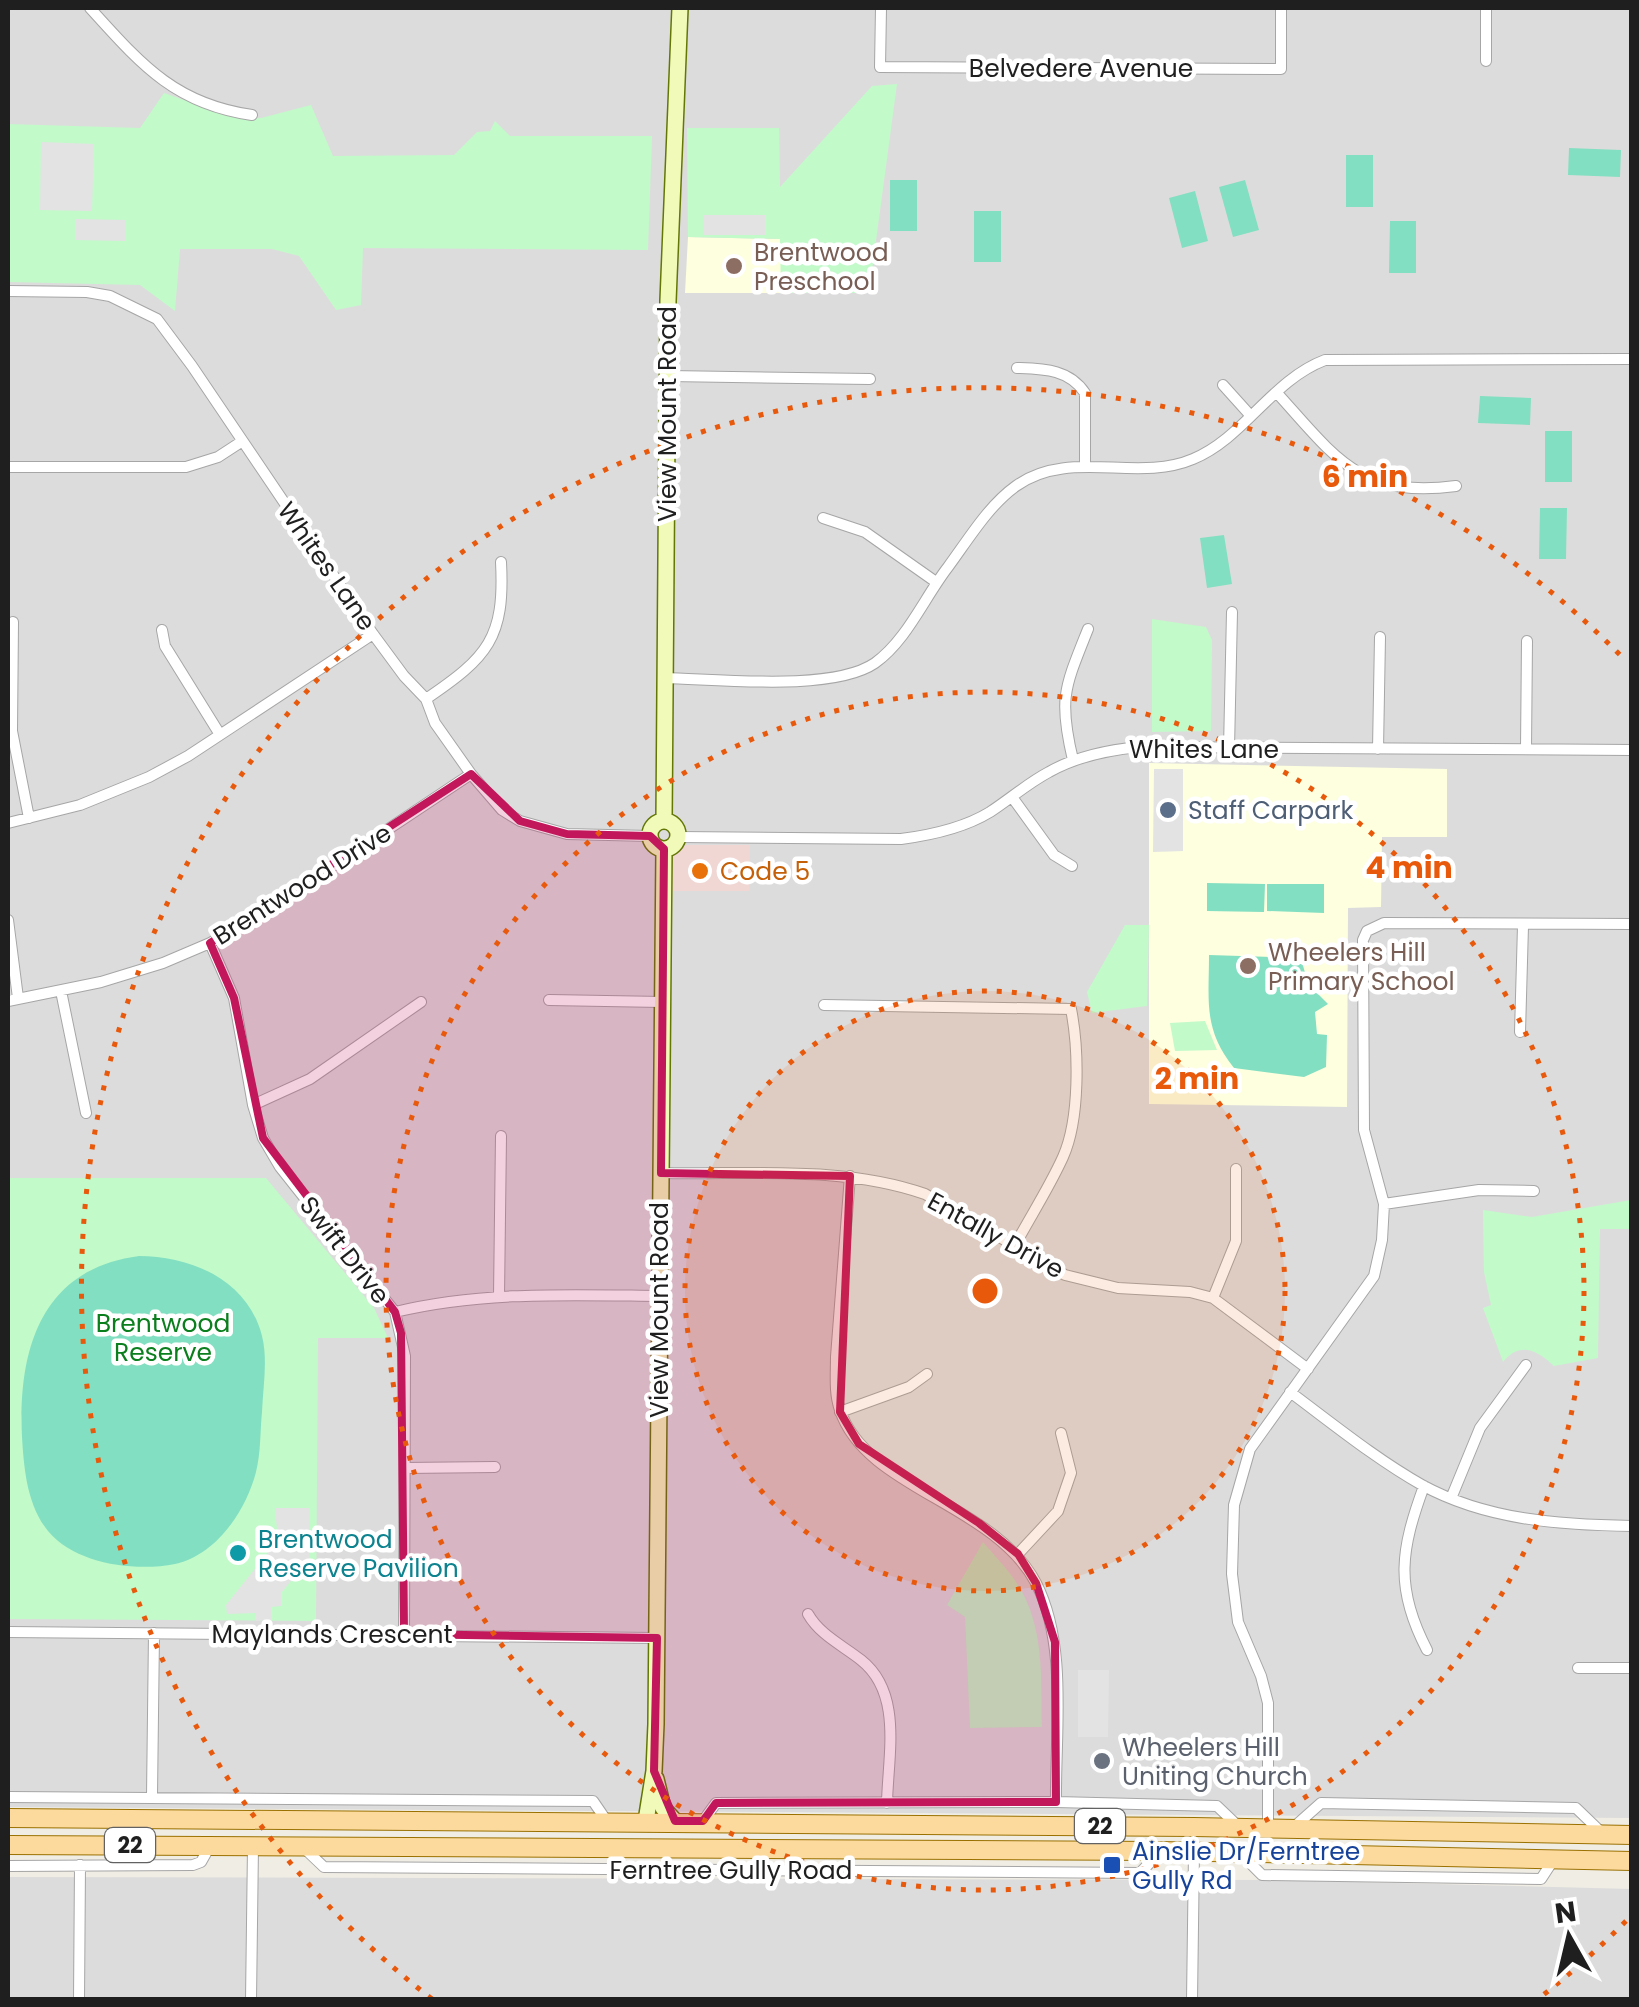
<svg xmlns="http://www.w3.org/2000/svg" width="1639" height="2007" font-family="Poppins,sans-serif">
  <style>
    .residential { fill: #dddcdc }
    .commercial { fill: #f0d7d4 }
    .education { fill: #fdffdf }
    .park { fill: #c2faca }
    .pitch { fill: #83dfc1 }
    .parking { fill: #e3e3e3 }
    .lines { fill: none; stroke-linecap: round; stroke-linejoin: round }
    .street-casing { stroke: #a6a6a6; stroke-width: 12 }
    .secondary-casing { stroke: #637705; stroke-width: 18 }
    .primary-casing { stroke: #9a7100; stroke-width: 20 }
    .street { stroke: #fff; stroke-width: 10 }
    .secondary { stroke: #f2fab9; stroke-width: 15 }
    .primary { stroke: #fcda9e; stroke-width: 18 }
    .marked { fill: #c2185b; fill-opacity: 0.2; stroke: #c2185b; stroke-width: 8; stroke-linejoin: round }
    .ring { fill: none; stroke: #e8590c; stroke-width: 5; stroke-dasharray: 5 10 }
    .education-dot { fill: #8d6e63; stroke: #fff; stroke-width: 4 }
    .service-dot { fill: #5c6f8a; stroke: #fff; stroke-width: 4 }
    .food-dot { fill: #e8710a; stroke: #fff; stroke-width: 4 }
    .culture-dot { fill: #0f9aa8; stroke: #fff; stroke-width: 4 }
    .worship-dot { fill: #6b7280; stroke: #fff; stroke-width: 4 }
    .transit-dot { fill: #1a4fb4; stroke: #fff; stroke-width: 4 }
    .labels { text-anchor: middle; stroke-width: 9; stroke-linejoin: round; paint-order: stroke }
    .shield { fill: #fff; stroke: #626262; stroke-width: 2.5 }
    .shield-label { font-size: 22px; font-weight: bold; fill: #1f1f1f }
    .street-label { font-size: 25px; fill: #1f1f1f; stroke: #fff }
    .education-label { font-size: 25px; fill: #785e54; stroke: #fff; text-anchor: start }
    .service-label { font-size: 25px; fill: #4e5e75; stroke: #fff; text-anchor: start }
    .food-label { font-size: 25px; fill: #c56008; stroke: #fff; text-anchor: start }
    .park-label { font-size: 25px; fill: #0b7e1d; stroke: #fff }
    .culture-label { font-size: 25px; fill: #0d838f; stroke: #fff; text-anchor: start }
    .worship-label { font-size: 25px; fill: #5b616d; stroke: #fff; text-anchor: start }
    .transit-label { font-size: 25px; fill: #164399; stroke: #fff; text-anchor: start }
    .centre { fill: #e8590c; stroke: #fff; stroke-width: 5 }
    .ring-label { font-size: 30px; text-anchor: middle; font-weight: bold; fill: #e8590c; stroke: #fff; stroke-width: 9; stroke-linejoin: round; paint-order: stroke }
  </style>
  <rect width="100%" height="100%" fill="#f0ede5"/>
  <path class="residential" d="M8,8H1631V1818L8,1807Z
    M8,1877L1278,1880L1631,1889V1999H8Z"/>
  <path class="commercial" d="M686,845H750L749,891H670V857Z"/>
  <path class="education" d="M688,237L781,239V293H685Z
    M1149,763L1447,769V837H1382L1381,907L1348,908L1347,1107L1149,1104Z"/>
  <path class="park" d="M897,84L869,293H781L780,239L688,237L687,128H779L780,187L872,86Z
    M164,93L227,115L261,118L311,105L333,156L454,155L477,132L490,131L495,121L510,136H652L648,250L363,248L361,305L336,310L299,256L272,249H180L175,311L140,285L8,282V124L140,128Z
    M1152,619L1206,627L1212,640L1211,731L1152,732Z
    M1125,925H1149L1147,1006L1092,1013L1087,992Z
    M1205,1021L1217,1050L1175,1051L1170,1023Z
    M8,1178H266L374,1308L388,1338H318L316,1621L8,1619Z
    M1631,1200V1229H1600L1598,1358L1554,1366C1537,1350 1520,1341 1503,1362L1483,1308L1491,1305L1484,1272L1483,1210L1532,1217Z
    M983,1542C993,1554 1005,1566 1014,1579C1045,1622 1041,1677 1042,1727L970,1728L965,1617L947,1605Z"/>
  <path class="pitch" d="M1569,148L1621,150L1620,177L1568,175Z
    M1346,155H1373V207H1346Z
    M890,180H917V231H890Z
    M1245,180L1259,230L1233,237L1219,187Z
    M1195,191L1208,241L1182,248L1169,198Z
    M974,211H1001V262H974Z
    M1390,221H1416V273H1389Z
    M1480,396L1531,398L1530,425L1478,423Z
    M1545,431H1572V482H1545Z
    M1540,508H1567L1566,559H1539Z
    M1224,535L1232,584L1207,588L1200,538Z
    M1207,883L1265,884L1264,912L1207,911Z
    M1267,884H1324V913L1267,911Z
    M1209,955L1301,958L1308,984L1328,1004L1315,1012L1317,1034L1327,1035L1326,1067L1304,1077L1234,1068C1203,1029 1209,1002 1209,955Z
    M139,1256C191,1256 248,1280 262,1336C268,1360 263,1387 262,1412C260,1432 261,1452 256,1472C246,1511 216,1555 175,1564C135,1572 75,1564 48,1531C27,1505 24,1469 22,1437C18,1351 40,1269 139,1256Z"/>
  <path class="parking" d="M41,142L94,144L92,211L40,210Z
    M703,215H765V235H703Z
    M76,219L126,220V241L76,240Z
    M1154,769H1183V851L1153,852Z
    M275,1508H310V1558L281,1593V1606L271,1607V1620L256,1621L255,1613L227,1614L226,1605L278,1540Z
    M1078,1670H1109L1108,1737H1078Z"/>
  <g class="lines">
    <g class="street-casing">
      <path id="street" d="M90,8C140,63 174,104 252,115
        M881,8L880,67L1281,69V8
        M1486,8V61
        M8,291L87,292L110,296L157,319L192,366L373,634L404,676L426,699L435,723L471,774L502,810L520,821L567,834L650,836
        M1017,368C1044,369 1069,369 1085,393V466
        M669,376L870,379
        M1223,385L1250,415
        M1277,393C1335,457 1360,499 1456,486
        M8,467H186L218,457L241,442
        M823,518L865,532L936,582
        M13,622L12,731L29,818
        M162,630L165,646L219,733
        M665,678C717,679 833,692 875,663C907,640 924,598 948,567C968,540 988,506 1016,486C1068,448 1137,483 1193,459C1244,438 1272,380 1325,360L1632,359
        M426,699C488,657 505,638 501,562
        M1229,748L1232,612
        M1526,748L1527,641
        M1378,749L1380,637
        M1073,760C1058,698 1065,687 1088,629
        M1012,797L1054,855L1072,866
        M8,823L80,805L149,777L188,756L373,634
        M677,837L901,839C932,835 964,828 990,812C1010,799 1028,783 1049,772C1077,756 1108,750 1139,747L1632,750
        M8,920L18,998
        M210,943L234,998L253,1105L263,1138L280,1167L395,1312L405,1356L404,1634
        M61,991L86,1113
        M549,1000L662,1002
        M8,1001L101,982L163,963L210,943L253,919L471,774
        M824,1005L1071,1009C1079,1050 1080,1119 1063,1157C1049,1188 1030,1217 1014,1247
        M1520,1032L1523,926
        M253,1105L310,1079L421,1002
        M661,1173C747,1175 842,1165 925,1194L1065,1275L1118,1288L1190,1292L1213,1298L1308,1369
        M850,1176L836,1357C836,1375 834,1393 840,1410C866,1489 994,1503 1036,1583C1068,1645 1055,1733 1056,1802
        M1384,1204L1479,1190L1534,1191
        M499,1296L501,1136
        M1213,1298L1236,1241V1169
        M395,1312C482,1291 570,1295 660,1296
        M1290,1392C1333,1424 1376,1459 1422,1485C1486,1520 1560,1525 1632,1526
        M840,1412L909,1387L927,1374
        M405,1468L495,1467
        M1424,1486C1401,1549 1394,1587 1427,1650
        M1452,1496L1480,1428L1526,1365
        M1018,1554L1058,1511L1071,1473L1061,1433
        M808,1614C820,1635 842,1645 861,1660C903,1693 888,1755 887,1803
        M8,1632L657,1638
        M1578,1668H1632
        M152,1796L154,1633
        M8,1797L593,1801L606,1820
        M703,1821L716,1803L1056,1802L1217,1806L1239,1827
        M1294,1827L1321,1803L1576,1808L1602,1833
        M1268,1828V1703L1261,1676L1238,1622L1232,1574L1234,1505L1250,1449L1374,1276L1382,1240L1384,1204L1364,1130L1363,940L1367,931L1384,923L1632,924
        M304,1848L324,1867L1140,1873L1160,1852
        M1241,1854L1262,1875L1541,1879L1554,1859
        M8,1866L193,1865L201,1862L210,1846
        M79,2000L80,1865
        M251,2000L253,1846
        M1192,2000L1194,1852"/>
    </g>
    <g class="secondary-casing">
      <path id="secondary" d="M664,821L668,301L680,8
        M650 835a14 14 0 1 1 28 0a14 14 0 1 1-28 0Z
        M656,1779L663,1808L675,1821
        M646,1821L654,1771L656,1724L664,849"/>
    </g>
    <g class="primary-casing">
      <path id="primary" d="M8,1818L1194,1827L1632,1835
        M8,1845L1160,1851L1632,1861"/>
    </g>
    <use href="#street" class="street"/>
    <use href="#secondary" class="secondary"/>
    <use href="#primary" class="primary"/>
  </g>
  <path class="marked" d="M471,774L520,821L567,834L650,836L664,849L661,1173L850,1176L840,1412L859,1444L979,1523L1018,1554L1036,1583L1055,1642L1056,1802L716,1803L703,1821H675L654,1771L657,1638L404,1634L401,1333L395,1312L263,1138L234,998L210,943Z"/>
  <circle cx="985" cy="1291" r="300" fill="#e8590c" fill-opacity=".12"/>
  <g class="ring">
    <circle cx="985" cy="1291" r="300"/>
    <circle cx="985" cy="1291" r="599"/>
    <path d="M1626 1921A899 899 0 0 1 1538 1999M432 1999A899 899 0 1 1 1626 661"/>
  </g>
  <g class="education-dot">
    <circle cx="734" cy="266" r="10"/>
    <circle cx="1248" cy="966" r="10"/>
  </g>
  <circle class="service-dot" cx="1168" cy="810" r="10"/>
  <circle class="food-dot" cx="700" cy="871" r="10"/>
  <circle class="culture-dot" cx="238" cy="1553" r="10"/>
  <circle class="worship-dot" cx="1102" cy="1761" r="10"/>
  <rect class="transit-dot" x="1102" y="1855" width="20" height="20" rx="5"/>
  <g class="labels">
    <g class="shield">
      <rect x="1075" y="1809" width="50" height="34" rx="8"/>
      <rect x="105" y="1828" width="50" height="34" rx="8"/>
    </g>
    <g class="shield-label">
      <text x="1100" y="1834">22</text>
      <text x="130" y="1853">22</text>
    </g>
    <g class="street-label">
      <text x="1081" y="77">Belvedere Avenue</text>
      <text transform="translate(667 414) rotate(-90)" y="9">View Mount Road</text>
      <text transform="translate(327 566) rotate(55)" y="9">Whites Lane</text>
      <text x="1204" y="758">Whites Lane</text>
      <text transform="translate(302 884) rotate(-32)" y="9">Brentwood Drive</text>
      <text transform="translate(996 1235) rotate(29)" y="9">Entally Drive</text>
      <text transform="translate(345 1250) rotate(52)" y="9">Swift Drive</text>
      <text transform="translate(659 1310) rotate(-90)" y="9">View Mount Road</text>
      <text x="332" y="1643">Maylands Crescent</text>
      <text x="731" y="1879">Ferntree Gully Road</text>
    </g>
    <g class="education-label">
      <text x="754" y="261">Brentwood<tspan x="754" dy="29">Preschool</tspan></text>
      <text x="1268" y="961">Wheelers Hill<tspan x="1268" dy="29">Primary School</tspan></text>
    </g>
    <g class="service-label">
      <text x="1188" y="819">Staff Carpark</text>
    </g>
    <g class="food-label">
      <text x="720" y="880">Code 5</text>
    </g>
    <g class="park-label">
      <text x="163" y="1332">Brentwood<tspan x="163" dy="29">Reserve</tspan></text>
    </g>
    <g class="culture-label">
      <text x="258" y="1548">Brentwood<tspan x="258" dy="29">Reserve Pavilion</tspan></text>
    </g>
    <g class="worship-label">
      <text x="1122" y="1756">Wheelers Hill<tspan x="1122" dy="29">Uniting Church</tspan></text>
    </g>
    <g class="transit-label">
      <text x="1132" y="1860">Ainslie Dr/Ferntree<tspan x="1132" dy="29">Gully Rd</tspan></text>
    </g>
  </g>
  <circle cx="985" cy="1291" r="15" class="centre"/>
  <g class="ring-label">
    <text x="1365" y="487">6 min</text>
    <text x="1409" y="878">4 min</text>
    <text x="1197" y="1089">2 min</text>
  </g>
  <rect width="1639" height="2007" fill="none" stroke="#1f1f1f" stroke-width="20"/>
  <g transform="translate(1569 1937) rotate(352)" stroke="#ffffff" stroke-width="8" paint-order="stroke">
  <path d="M0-8L18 38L0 25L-18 38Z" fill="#1f1f1f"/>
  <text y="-15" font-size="28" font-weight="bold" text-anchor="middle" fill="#1f1f1f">N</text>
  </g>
</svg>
